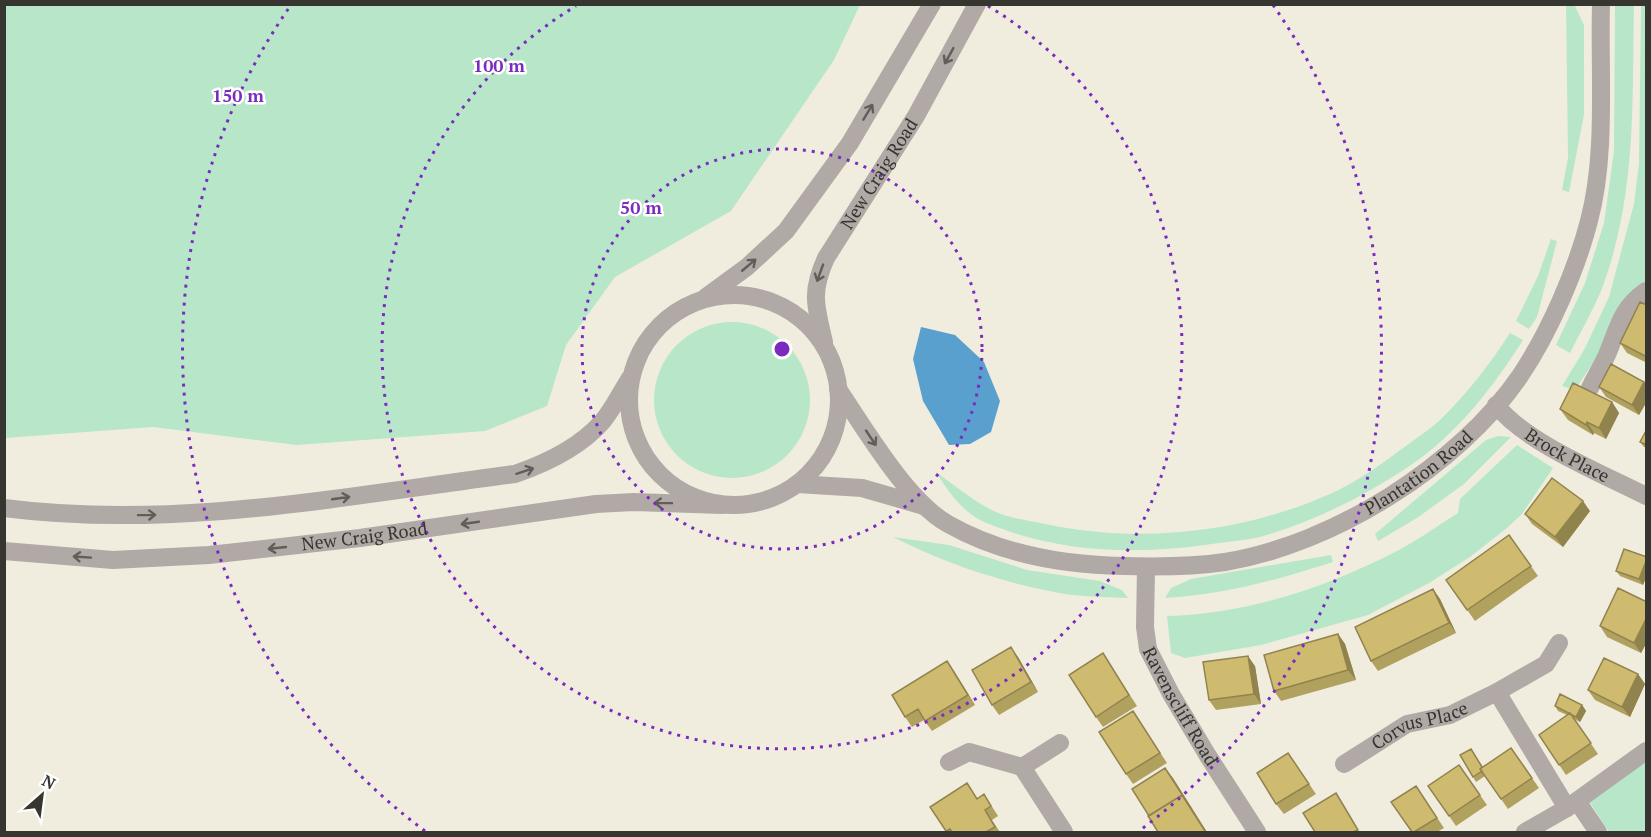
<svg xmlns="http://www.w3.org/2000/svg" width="1651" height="837" font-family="'PT Serif',serif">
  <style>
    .green { fill: #b7e7c8 }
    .water { fill: #5aa0ce }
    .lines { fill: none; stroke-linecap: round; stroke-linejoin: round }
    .minor { stroke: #b0a9a6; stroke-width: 18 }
    .wall { fill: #b1a15f }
    .shaded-wall { fill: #90834e }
    .building { fill: #cebb6f; stroke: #90834e; stroke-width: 1.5 }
    .oneway { stroke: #615e59 }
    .ring { fill: none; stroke: #7b2cbf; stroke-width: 3; stroke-dasharray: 3 6 }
    .labels { text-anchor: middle; stroke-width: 5; stroke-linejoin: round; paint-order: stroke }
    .street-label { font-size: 18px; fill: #36352f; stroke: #fff }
    .centre { fill: #7b2cbf; stroke: #fff; stroke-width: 3 }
    .ring-label { font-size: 18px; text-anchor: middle; font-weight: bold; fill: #7b2cbf; stroke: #fff; stroke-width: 5; stroke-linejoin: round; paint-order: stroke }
  </style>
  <rect width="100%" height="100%" fill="#f1edde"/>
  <path class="green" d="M4,5L5,4L860,5L834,60L731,211L615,277L566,345L547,406L485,431L297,445L153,427L5,438Z
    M1566,5L1575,6L1584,25V115L1569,192L1562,190L1568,158Z
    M1615,5H1634C1632,104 1637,196 1601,291C1592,312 1580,333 1570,353L1556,345L1585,283L1604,223L1614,151Z
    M1641,5H1646V281L1630,294L1600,352L1575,390L1562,386L1584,350L1609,297L1634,204L1639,163Z
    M1551,239L1557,241L1537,317L1529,329L1516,321L1538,276Z
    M654 400a78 78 0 1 1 156 0a78 78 0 1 1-156 0Z
    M1510,333L1523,340C1494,386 1457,434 1411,465C1365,496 1313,522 1260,537C1247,540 1232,541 1219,543C1149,554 1075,554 1008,531C994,526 978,521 967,511C954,500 945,486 936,472C956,486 977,505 1001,514C1015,519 1031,521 1045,524C1140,544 1241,533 1330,494C1358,482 1385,461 1410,443C1419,436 1430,429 1439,421C1466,395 1490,364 1510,333Z
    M1498,436L1511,437L1464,484L1417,518L1378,541L1375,534L1486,440Z
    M1517,445L1553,468L1522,514L1507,528L1470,557L1429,583L1368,615L1261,645L1185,658L1171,653L1167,616C1246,614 1325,588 1395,552C1417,541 1437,526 1458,513L1460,499Z
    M893,537L949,545L1027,570L1100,581L1122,590L1128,598C1104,597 1078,597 1054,592C997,581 945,563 893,537Z
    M1331,555L1333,562C1277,580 1223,595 1165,598L1171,588L1191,579Z
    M1646,751V832H1609L1585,795Z"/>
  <path class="water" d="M921,327L955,335L984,362L1000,401L991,432L970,444L949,445L923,401L913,359Z"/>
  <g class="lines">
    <g class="minor">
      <circle cx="734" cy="400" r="105"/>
      <path d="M706,297L747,267L786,231L850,143L932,4"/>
      <path id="s1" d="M824,342C816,307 810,293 826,258L916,116L977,4"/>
      <path d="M1590,388C1596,375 1604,363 1609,350C1619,324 1623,307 1646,291"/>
      <path id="s2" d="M838,389C865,429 907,501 948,524C1001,554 1063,565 1123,566C1157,567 1191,567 1225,562C1334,544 1458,466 1520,376C1549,333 1576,271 1589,221C1607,153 1599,75 1601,4"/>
      <path id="s3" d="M1496,405C1526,443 1603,474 1646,496"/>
      <path d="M797,484L862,488L924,506"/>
      <path d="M4,508C176,530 345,496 515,474C547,463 579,448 602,422C613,409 621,392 630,378"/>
      <path id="s4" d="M4,551L113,560L209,555L360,538L596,504L634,502L722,505"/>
      <path id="s5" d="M1146,567L1145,627L1148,649L1171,694L1208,756L1257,832"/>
      <path d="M1497,692L1567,808"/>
      <path d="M949,762L969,752L1022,767L1060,743"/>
      <path id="s6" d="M1344,764L1407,724L1450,715L1497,692L1546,664L1559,643"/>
      <path d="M1022,767L1064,832"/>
      <path d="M1577,801L1598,832"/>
      <path d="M1525,832L1567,808L1646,751"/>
    </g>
  </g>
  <path class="wall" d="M1647,305V363L1627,353L1620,343Z
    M1644,382L1647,385V401L1639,415L1606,397L1599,387Z
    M1612,402L1619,413L1606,439L1594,433L1593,435L1568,420L1560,409Z
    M1647,429V448L1644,447L1640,442Z
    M1590,511L1563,547L1532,524L1525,514Z
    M1509,535L1538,576L1475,621L1446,580Z
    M1647,557V575L1643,585L1620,576L1616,571Z
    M1433,589L1440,599L1456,633L1378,671L1371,661Z
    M1647,602V642L1641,653L1607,637L1600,626Z
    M1338,634L1345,644L1356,680L1281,701L1274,691Z
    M1018,657L1038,692L999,715L992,705Z
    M947,661L975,705L932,731L924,720L912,727L905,717Z
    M1110,664L1137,706L1103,727L1096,717Z
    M1255,666L1261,704L1216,710L1209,700Z
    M1638,674L1645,684L1630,717L1595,700L1588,690Z
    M1582,705L1586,711L1580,722L1574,719L1598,754L1566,775L1539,735L1567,715L1558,711L1555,706Z
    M1133,711L1167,763L1133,784L1126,774Z
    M1511,748L1539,788L1508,809L1485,776L1476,782L1473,777L1471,749L1483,767Z
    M1288,753L1316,794L1284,814L1276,804Z
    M1459,765L1487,805L1456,826L1428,786Z
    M1416,786L1444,828L1437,832H1412Z
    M984,794L998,816L992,820L1000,832H946L930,807L977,798Z"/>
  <path class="shaded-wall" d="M1644,382L1647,385V401L1639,415L1632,405Z
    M1612,402L1619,413L1606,439L1599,428Z
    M1587,422L1594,433L1593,435L1586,425Z
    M1583,501L1590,511L1563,547L1555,537Z
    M1647,559V575L1643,585L1639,579Z
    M1433,589L1440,599L1456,633L1449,623Z
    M1647,617V642L1641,653L1634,643Z
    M1338,634L1345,644L1356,680L1348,670Z
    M1011,647L1018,657L1038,692L1031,682Z
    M1248,656L1255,666L1261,704L1254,694Z
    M947,661L954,671L975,705L968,695Z
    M1638,674L1645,684L1630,717L1622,707Z
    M1582,705L1586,711L1580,722L1576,717Z
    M1165,768L1173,778L1207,832L1205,831Z"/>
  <path class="building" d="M1640,302L1647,305V357L1620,343Z
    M1611,364L1644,382L1632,405L1599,387Z
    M1573,383L1612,402L1599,428L1587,422L1586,425L1560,409Z
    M1647,429V445L1640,442Z
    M1552,478L1583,501L1555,537L1525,514Z
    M1509,535L1531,566L1467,610L1446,580Z
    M1624,549L1647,557V559L1639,579L1616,571Z
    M1618,588L1647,602V617L1634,643L1600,626Z
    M1433,589L1449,623L1371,661L1355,627Z
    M1338,634L1348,670L1274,691L1264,655Z
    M1011,647L1031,682L992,705L972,670Z
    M1103,653L1129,695L1096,717L1069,675Z
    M1248,656L1254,694L1209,700L1203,662Z
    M1604,658L1638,674L1622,707L1588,690Z
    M947,661L968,695L925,721L918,709L905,717L892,695Z
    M1560,694L1582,705L1576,717L1555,706Z
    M1133,711L1160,753L1126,774L1099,732Z
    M1570,713L1591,743L1559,765L1539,735Z
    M1511,748L1532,778L1501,799L1480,769Z
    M1471,749L1482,767L1480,769L1482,771L1473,777L1460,755Z
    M1288,753L1309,784L1276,804L1257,773Z
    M1459,765L1480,795L1449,816L1428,786Z
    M1165,768L1192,810L1182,795L1149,816L1132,789Z
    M967,783L977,799L984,794L991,806L985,810L995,827L986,832H952L950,829L946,831L930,807Z
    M1416,786L1437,818L1414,832H1412L1391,802Z
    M1336,793L1358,830L1353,832H1315L1303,813Z
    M1182,795L1205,831L1203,832H1158L1148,816Z"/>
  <defs><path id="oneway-shaft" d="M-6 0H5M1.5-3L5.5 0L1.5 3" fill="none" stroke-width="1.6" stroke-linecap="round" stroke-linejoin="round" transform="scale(1.5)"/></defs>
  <g class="oneway">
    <use href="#oneway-shaft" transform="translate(949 56) rotate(119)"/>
    <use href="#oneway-shaft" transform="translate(868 112) rotate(-59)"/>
    <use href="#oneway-shaft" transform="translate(749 265) rotate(-40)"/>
    <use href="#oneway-shaft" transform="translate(820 273) rotate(110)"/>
    <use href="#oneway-shaft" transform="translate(871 438) rotate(56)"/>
    <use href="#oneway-shaft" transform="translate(525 471) rotate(-18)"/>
    <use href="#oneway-shaft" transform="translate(341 498) rotate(-8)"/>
    <use href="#oneway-shaft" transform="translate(663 503) rotate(-179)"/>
    <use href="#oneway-shaft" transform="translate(147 515) rotate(-1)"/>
    <use href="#oneway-shaft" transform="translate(470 523) rotate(172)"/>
    <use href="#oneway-shaft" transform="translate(277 548) rotate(174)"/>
    <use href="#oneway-shaft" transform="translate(82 557) rotate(-176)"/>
  </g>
  <g class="ring">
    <circle cx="782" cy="349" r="200"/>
    <path d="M988 6A400 400 0 1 1 576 6"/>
    <path d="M425 831A600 600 0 0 1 291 5M1273 5A600 600 0 0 1 1139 831"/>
  </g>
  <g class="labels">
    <g class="street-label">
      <text dy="6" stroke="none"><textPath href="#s1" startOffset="186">New Craig Road</textPath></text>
      <text dy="6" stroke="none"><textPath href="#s3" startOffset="88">Brock Place</textPath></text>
      <text dy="6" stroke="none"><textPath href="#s2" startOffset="675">Plantation Road</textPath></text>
      <text dy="6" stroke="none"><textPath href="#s4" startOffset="362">New Craig Road</textPath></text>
      <text dy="6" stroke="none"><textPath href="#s5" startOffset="148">Ravenscliff Road</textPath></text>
      <text dy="6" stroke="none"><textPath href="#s6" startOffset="86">Corvus Place</textPath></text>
    </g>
  </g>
  <circle cx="782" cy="349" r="9" class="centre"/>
  <g class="ring-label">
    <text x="499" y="72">100 m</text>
    <text x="238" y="102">150 m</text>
    <text x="641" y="214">50 m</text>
  </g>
  <rect width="1651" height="837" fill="none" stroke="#36352f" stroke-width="12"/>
  <g transform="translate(42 795) rotate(28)" stroke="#ffffff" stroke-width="4.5" paint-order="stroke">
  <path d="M0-4.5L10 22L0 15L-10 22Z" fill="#36352f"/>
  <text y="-9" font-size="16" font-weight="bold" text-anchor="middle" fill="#36352f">N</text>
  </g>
</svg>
